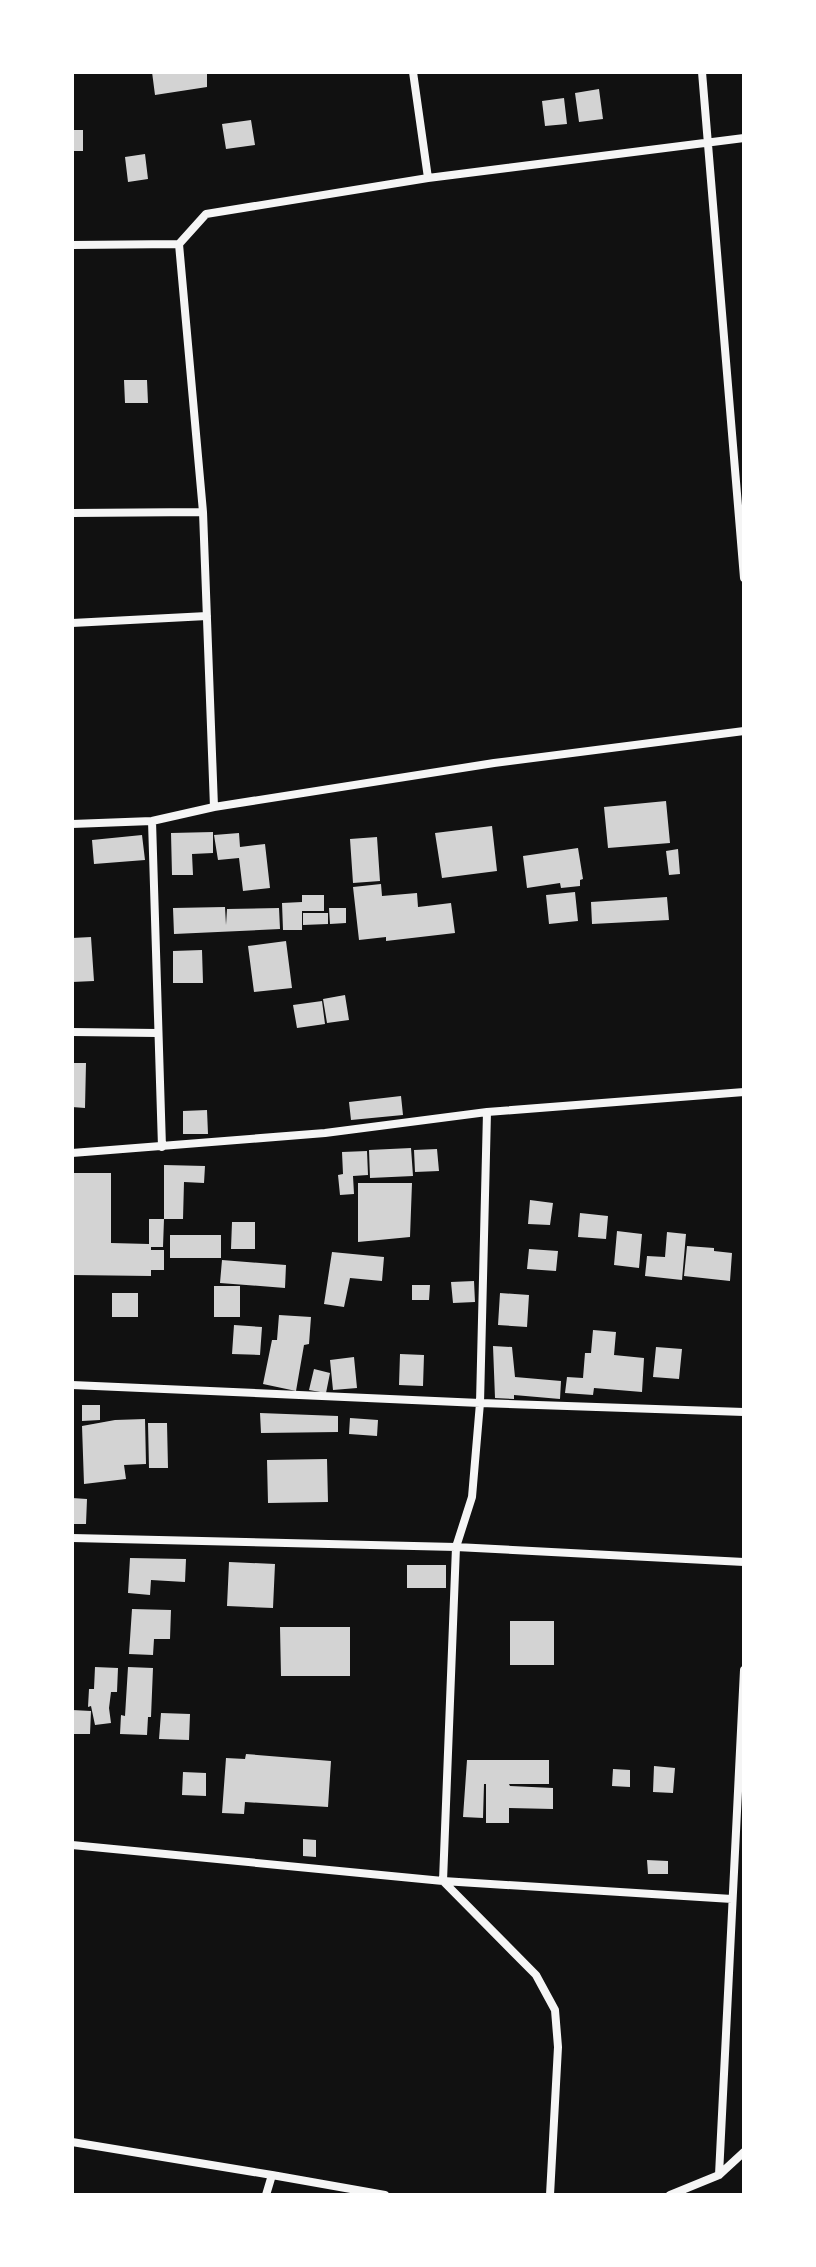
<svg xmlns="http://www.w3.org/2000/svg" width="816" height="2267" font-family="Montserrat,sans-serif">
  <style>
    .building { fill: #d3d3d3 }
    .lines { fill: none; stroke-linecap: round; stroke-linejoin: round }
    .minor { stroke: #f5f5f5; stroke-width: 8 }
  </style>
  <rect width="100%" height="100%" fill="#111"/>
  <path class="building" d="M152,72H207V87L155,95Z
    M599,89L603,119L579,122L575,93Z
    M564,98L567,124L545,126L542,101Z
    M251,120L255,145L226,149L222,124Z
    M72,130H83V151H72Z
    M145,154L148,179L128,182L125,157Z
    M124,380H147L148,403H125Z
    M666,801L670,843L608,848L604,807Z
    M492,826L497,871L442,878L435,833Z
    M213,832V853L192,854L193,875H172L171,833Z
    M239,833L240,847L265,844L270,888L243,891L239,858L218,860L214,835Z
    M142,835L145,860L94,864L92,840Z
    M377,837L380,881L353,883L350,839Z
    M578,848L583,879L580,880V886L561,888L560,883L527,888L523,856Z
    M678,849L680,874L669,875L666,851Z
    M381,884L382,896L417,893L418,907L451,903L455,933L386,941V937L359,940L353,887Z
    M575,892L578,921L549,924L546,895Z
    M302,895H324V911H302V930H283L282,903L302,902Z
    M667,897L669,920L592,924L591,902Z
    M225,907L226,925L227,909L279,908L280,929L174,934L173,908Z
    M329,908H346V923L330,924Z
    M303,913H328V924L303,925Z
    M91,937L94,981L72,982V938Z
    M286,941L292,988L254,992L248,946Z
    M202,950L203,983H173V951Z
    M345,995L349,1020L327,1023L323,999Z
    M322,1001L325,1024L297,1028L293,1005Z
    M72,1063H86L85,1108L72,1107Z
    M401,1096L403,1115L351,1120L349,1102Z
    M207,1110L208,1134H183V1111Z
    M411,1148L413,1176L370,1178L369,1150Z
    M437,1149L439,1171L415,1172L414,1150Z
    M367,1151L368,1175L353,1176L354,1194L340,1195L338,1175L343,1174L342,1152Z
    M164,1165L205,1166L204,1183L184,1182L183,1219H164Z
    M72,1173H111V1243L149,1244V1219H164L163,1247H151V1250H164V1270H151V1276L72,1275Z
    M358,1183H412L410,1237L358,1242Z
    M530,1200L553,1203L550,1225L528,1224Z
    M580,1213L608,1216L606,1239L578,1237Z
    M232,1222H255V1249H231Z
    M617,1231L642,1234L639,1268L614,1265Z
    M667,1232L686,1234L682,1280L645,1276L647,1256L665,1257Z
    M170,1235H221V1258H170Z
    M687,1246L714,1248V1251L732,1253L730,1281L684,1276Z
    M529,1249L558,1251L556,1271L527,1269Z
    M332,1252L384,1257L382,1281L350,1278L344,1307L324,1304Z
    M222,1260L286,1265L285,1288L220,1283Z
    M474,1281L475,1302L453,1303L451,1282Z
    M412,1285H430L429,1300H412Z
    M214,1286H240V1317H214Z
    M112,1293H138V1317H112Z
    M500,1293L529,1295L527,1327L498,1325Z
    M279,1315L311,1317L309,1344L304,1345L296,1391L263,1384L272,1340H277Z
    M234,1325L262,1327L260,1355L232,1354Z
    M593,1330L616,1332L614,1355L644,1358L642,1392L594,1388L593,1395L565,1393L567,1377L583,1378L585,1353H591Z
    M493,1346L512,1347L515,1377L561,1381L560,1399L514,1395V1399L495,1398Z
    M656,1347L682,1349L679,1379L653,1377Z
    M400,1354L424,1355L423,1386L399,1385Z
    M354,1357L357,1388L333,1390L330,1360Z
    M314,1369L330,1373L326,1393L309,1390Z
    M82,1405H100V1420L82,1421Z
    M260,1413L338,1416V1432L261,1433Z
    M350,1418L378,1420L377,1436L349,1434Z
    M145,1419L146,1464L124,1465L126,1479L84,1484L82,1426L115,1420Z
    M148,1423H167L168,1468H149Z
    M327,1459L328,1502L268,1503L267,1460Z
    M72,1498L87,1499L86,1524H72Z
    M130,1558L186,1559L185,1582L151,1580L150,1595L128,1593Z
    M229,1562L275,1564L273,1608L227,1606Z
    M407,1565H446V1588H407Z
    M132,1609L171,1610L170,1639H154L153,1655L129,1654Z
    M510,1621H554V1665H510Z
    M280,1627H350V1676H281Z
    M95,1667L118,1668L117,1692H111L109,1708L111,1723L95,1725L91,1706L88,1707L89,1689H94Z
    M128,1667L153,1668L151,1717H148L147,1735L120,1734L121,1715L125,1716Z
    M72,1710L91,1711L90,1734H72Z
    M161,1713L190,1714L189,1740L159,1739Z
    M246,1754L331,1761L328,1807L245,1802L244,1814L222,1813L226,1758L245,1759Z
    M467,1760H549V1784H509L510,1786L553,1788V1809L509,1808V1823H486V1784H484L483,1818L463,1817Z
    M654,1766L675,1768L673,1793L653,1792Z
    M613,1769L630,1770V1787L612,1786Z
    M183,1772L206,1773V1796L182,1795Z
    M303,1839L316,1840V1857L303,1856Z
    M647,1860L668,1861V1874H648Z"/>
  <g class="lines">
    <path class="minor" d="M413,72L428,178
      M702,72L744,578
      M72,245L179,244
      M72,513L203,512
      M72,623L207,616
      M214,807L203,512L179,244L206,214L428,178L744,138
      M152,821L162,1147
      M72,824L152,821L214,807L494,763L744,731
      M72,1032L157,1033
      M72,1153L325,1133L487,1112L744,1092
      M72,1385L480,1403L487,1112
      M72,1538L456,1547L744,1562
      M72,1845L443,1881L732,1899
      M72,2142L272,2175
      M719,2175L744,1670
      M266,2195L272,2175L385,2195
      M550,2195L558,2047L555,2010L536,1975L443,1881L456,1547L472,1497L480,1403L744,1412
      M670,2195L719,2175L744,2152"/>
  </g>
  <rect width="816" height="2267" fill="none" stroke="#ffffff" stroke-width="148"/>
</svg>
